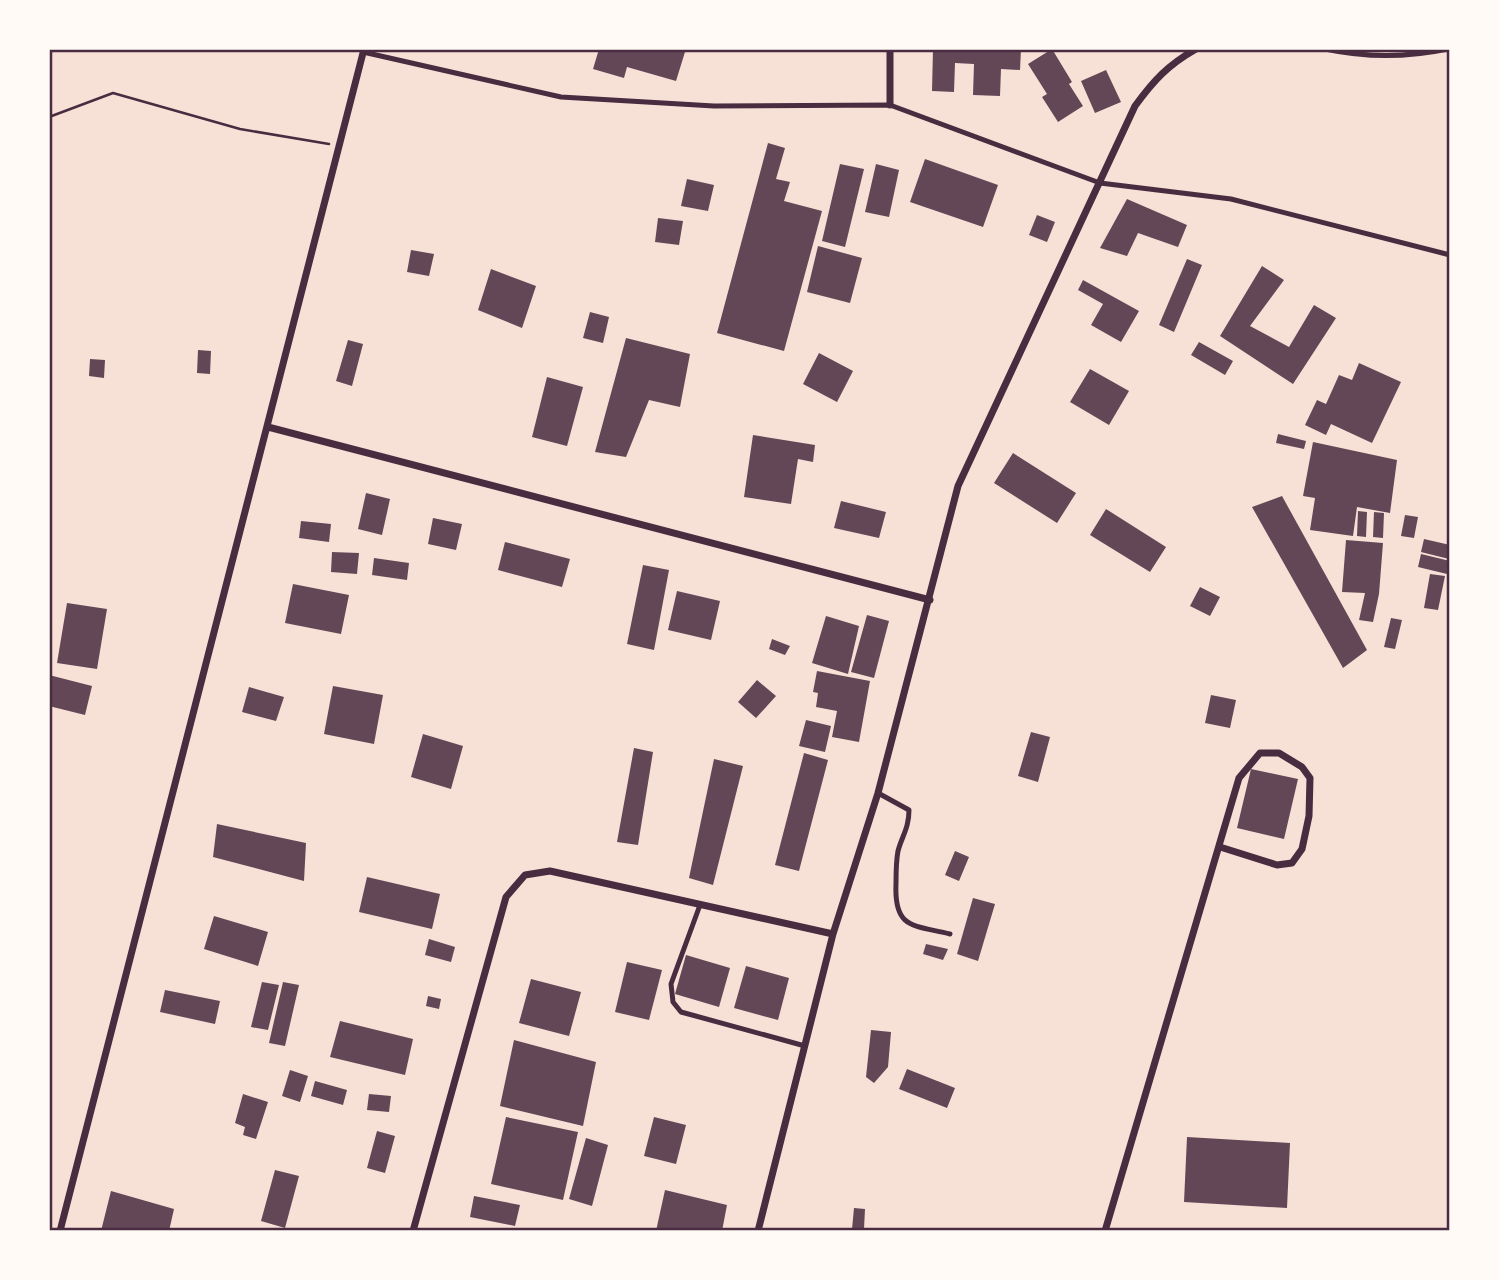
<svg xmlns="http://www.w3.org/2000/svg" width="1499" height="1280" font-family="Inter,sans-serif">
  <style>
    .building { fill: #644757 }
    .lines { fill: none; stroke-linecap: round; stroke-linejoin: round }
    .path { stroke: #4a2c40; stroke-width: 2.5 }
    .service { stroke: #4a2c40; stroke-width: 5 }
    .minor { stroke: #4a2c40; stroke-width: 7 }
    .neatline { fill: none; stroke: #4a2c40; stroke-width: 2.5 }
  </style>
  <rect width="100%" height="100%" fill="#f7e1d7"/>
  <path class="building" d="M599,49H674L685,52L676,81L627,67L624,78L593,69Z
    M933,49H1021L1020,70L1001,69L1000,96L973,95L974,64L955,63L954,92L932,91Z
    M1052,49L1072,82L1069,84L1083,106L1058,122L1042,97L1047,94L1028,64Z
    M1106,70L1121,102L1095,113L1081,81Z
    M768,143L785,148L776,179L790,182L784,201L822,211L784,351L717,333Z
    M925,159L998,185L983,227L910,202Z
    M840,164L864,169L845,247L822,241Z
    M876,164L899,170L889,217L865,212Z
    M687,179L714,185L708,211L681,206Z
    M1127,199L1187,225L1178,247L1138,233L1127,256L1100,248Z
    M1037,215L1055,222L1047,242L1029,235Z
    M658,218L683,221L679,245L655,242Z
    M818,246L862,258L850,303L807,292Z
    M411,250L434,254L429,276L407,272Z
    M1187,259L1202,265L1174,332L1159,325Z
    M1262,266L1284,280L1250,326L1289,347L1314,305L1336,318L1293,384L1220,336Z
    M491,269L536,286L522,328L478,310Z
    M1083,280L1139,311L1121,342L1091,325L1103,304L1078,290Z
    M590,312L609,317L603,343L583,338Z
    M626,338L690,354L680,407L649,400L626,457L595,452Z
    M348,340L363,344L352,386L336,381Z
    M1199,342L1233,361L1225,375L1191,355Z
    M198,350L211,351L210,374L197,373Z
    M819,353L853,371L837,402L803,384Z
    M90,359L105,360L104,378L89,376Z
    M1359,363L1401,382L1372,443L1331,424L1326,435L1305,425L1317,400L1326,404L1339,375L1352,380Z
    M1090,369L1129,391L1109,425L1070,402Z
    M547,377L583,387L567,446L532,437Z
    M1278,434L1306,441L1304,449L1276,443Z
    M753,435L815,445L813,462L798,459L791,504L744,497Z
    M1313,442L1397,460L1390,513L1357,507L1353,536L1310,530L1315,498L1303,496Z
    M1013,453L1076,493L1057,523L994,483Z
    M366,493L390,499L382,535L358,529Z
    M1282,496L1367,650L1343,668L1252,507Z
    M841,501L886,512L879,538L834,528Z
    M1106,509L1166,547L1150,572L1090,535Z
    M1358,511L1367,512L1366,537L1357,536Z
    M1374,512L1384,513L1383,538L1373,537Z
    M1405,515L1418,517L1414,538L1401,536Z
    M433,518L462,524L456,550L428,544Z
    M301,521L331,524L329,542L299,538Z
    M1424,539L1450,545L1449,559L1421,552Z
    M1346,540L1383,543L1379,594L1373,622L1359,620L1365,593L1342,592Z
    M505,542L570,559L562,587L498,570Z
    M332,552L359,553L357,574L331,572Z
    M1421,554L1450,561L1447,574L1418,567Z
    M374,558L409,563L407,580L372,575Z
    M643,565L669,570L654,650L627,644Z
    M1430,574L1445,576L1438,610L1424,608Z
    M293,584L349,595L341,634L285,623Z
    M1200,587L1220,597L1210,616L1190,606Z
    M677,591L720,601L711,640L668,630Z
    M67,603L107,609L97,669L57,663Z
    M867,615L889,621L874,678L851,672Z
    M826,616L859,626L848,674L812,663Z
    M1391,618L1402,620L1395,649L1384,647Z
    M772,639L790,646L785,655L769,649Z
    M817,671L870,681L859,742L832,737L837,711L816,707L818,693L813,692Z
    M49,675L92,686L85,715L49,706Z
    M757,680L776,696L756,718L738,702Z
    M333,686L383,695L374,744L324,734Z
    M249,687L284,697L276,721L242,712Z
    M1211,695L1236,700L1230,728L1205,723Z
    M806,720L831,726L825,752L799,746Z
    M1031,732L1050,737L1038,782L1018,776Z
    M423,734L463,746L451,789L411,777Z
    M634,748L653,752L638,845L617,842Z
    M804,753L828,760L799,871L775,865Z
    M714,759L743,766L713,885L689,878Z
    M1251,769L1298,779L1284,839L1237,828Z
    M217,824L306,843L304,881L213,857Z
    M955,851L969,857L959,881L945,875Z
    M367,877L440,894L432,929L359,912Z
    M973,898L995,904L978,961L957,954Z
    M214,916L268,932L258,966L204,949Z
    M429,939L455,947L451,962L425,955Z
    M926,944L948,949L943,960L923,954Z
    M686,955L730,968L719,1007L675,994Z
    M627,962L662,970L649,1020L615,1012Z
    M746,966L789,978L778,1020L734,1008Z
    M531,979L581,992L569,1036L519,1023Z
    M262,982L279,985L268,1030L251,1027Z
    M283,982L299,985L285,1046L269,1043Z
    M165,990L220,1001L215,1024L160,1012Z
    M428,996L441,999L439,1009L426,1006Z
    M340,1021L413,1039L405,1075L330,1057Z
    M871,1030L891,1032L888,1067L874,1083L866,1077Z
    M514,1040L596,1062L583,1126L500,1106Z
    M907,1069L955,1088L947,1108L899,1089Z
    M290,1070L308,1076L300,1102L282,1096Z
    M315,1081L347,1090L343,1105L311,1096Z
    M243,1094L268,1102L256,1139L243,1135L245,1127L235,1123Z
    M369,1094L391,1096L389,1112L367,1110Z
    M506,1117L578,1132L563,1200L491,1184Z
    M654,1117L686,1125L676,1164L644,1156Z
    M377,1131L395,1136L385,1173L367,1168Z
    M1187,1137L1290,1143L1287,1208L1184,1202Z
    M586,1138L608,1145L592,1206L569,1199Z
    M275,1170L299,1176L285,1228L261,1221Z
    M665,1190L727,1205L722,1231H656Z
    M111,1191L174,1209L169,1231H101Z
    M474,1196L520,1205L515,1226L470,1217Z
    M854,1208L865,1209L864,1229H852Z"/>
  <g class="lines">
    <path class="path" d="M49,117L113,93L240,129L329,144"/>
    <path class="service" d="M1325,49C1367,58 1405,58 1448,49
      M363,52L561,97L714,106L890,105L1100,183L1231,199L1450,255
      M878,793L909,810C909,828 902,836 898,851C896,861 896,874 896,884C894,929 913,925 950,934
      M700,905L671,984L673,1002L681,1012L805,1046"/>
    <path class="minor" d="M890,49V105
      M268,427L930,600
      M60,1231L364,49
      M413,1231L506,897L525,875L550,871L833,934
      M758,1231L833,934L878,793L958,486L1135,106C1154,80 1168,65 1196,49
      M1105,1231L1239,778L1260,753H1279L1302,767L1310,778L1309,816L1302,849L1292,863L1277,865L1220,847"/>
  </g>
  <rect width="1499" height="1280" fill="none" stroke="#fffaf5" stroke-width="102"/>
  <rect x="51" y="51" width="1397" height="1178" class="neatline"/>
</svg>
